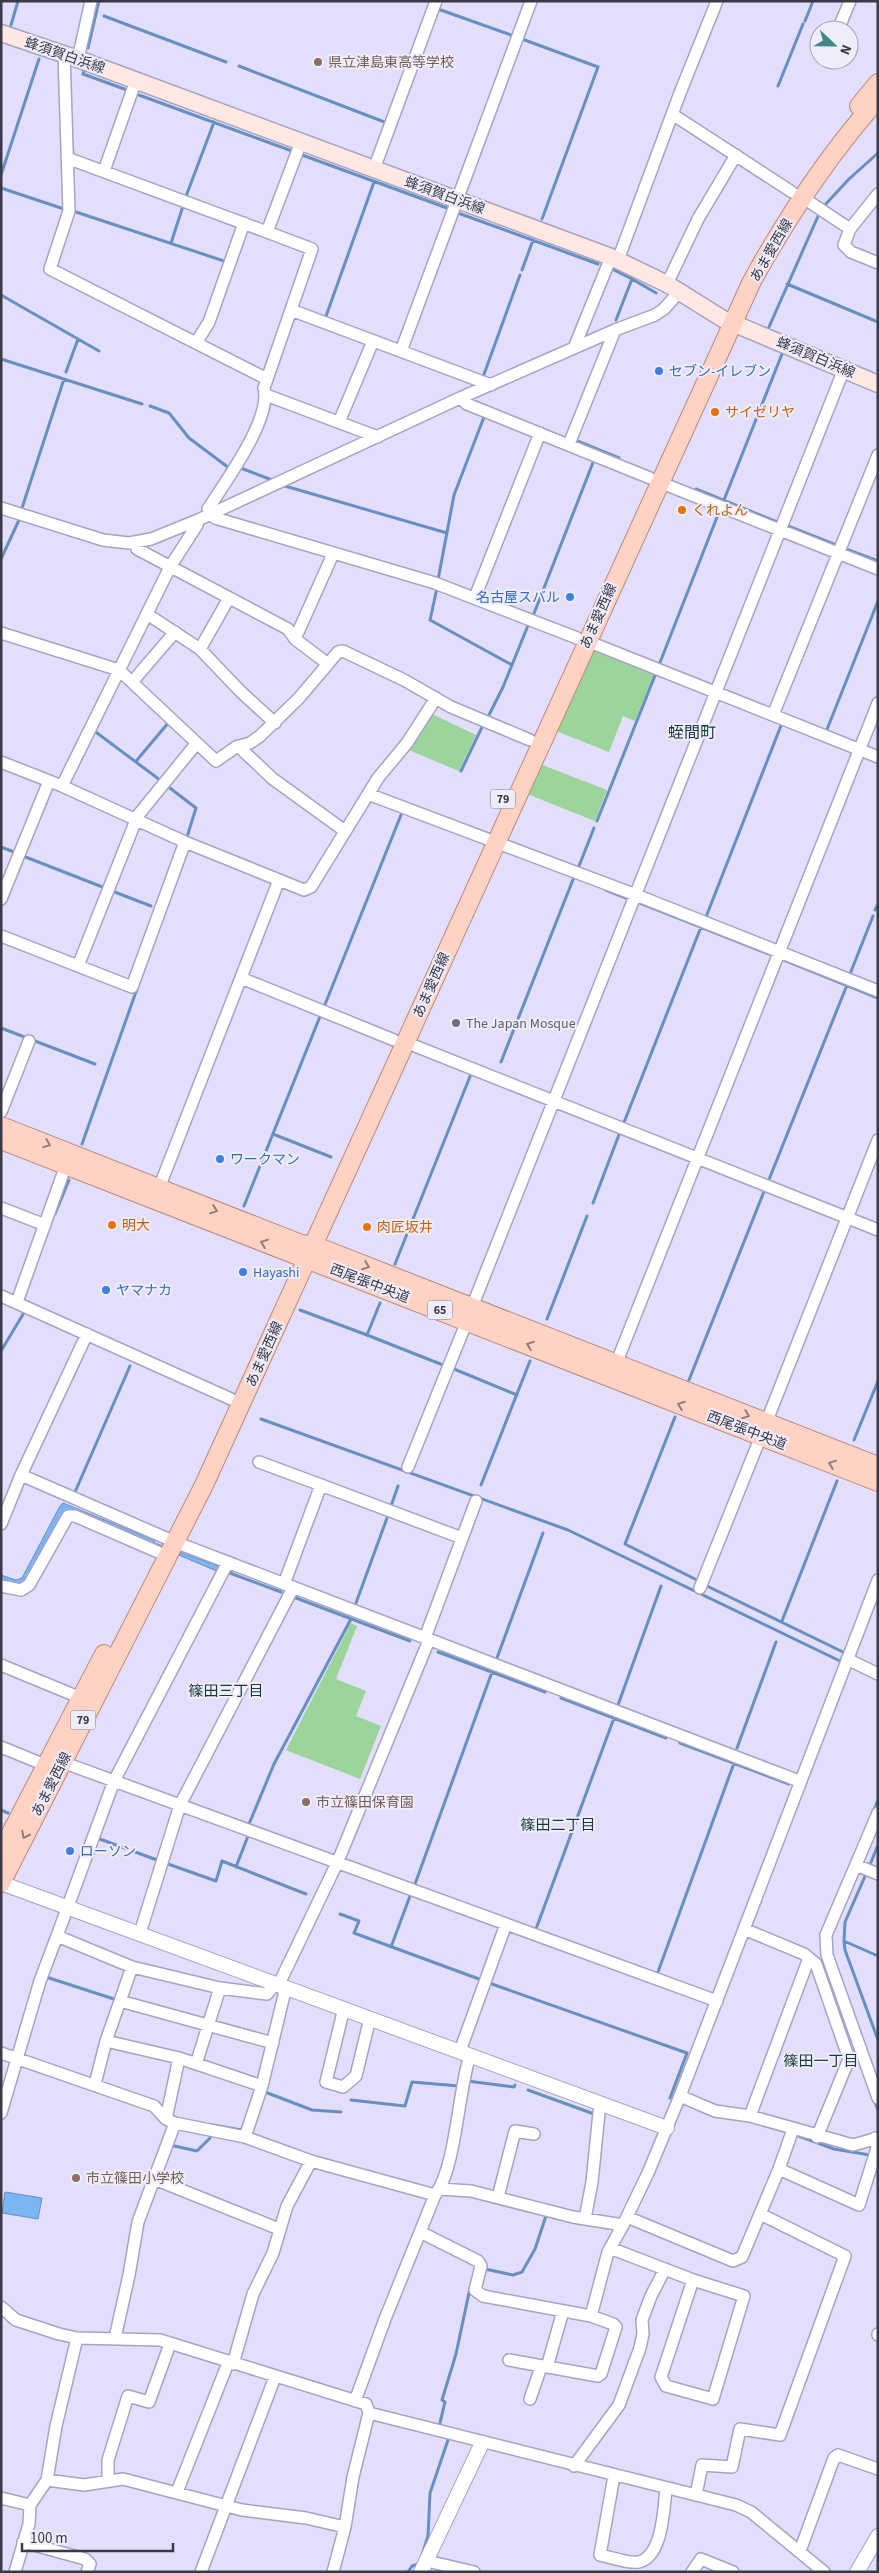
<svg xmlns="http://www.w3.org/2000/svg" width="879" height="2573" font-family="'Source Sans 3','Noto Sans JP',sans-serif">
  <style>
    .green { fill: #9bd59b }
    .water { fill: #7ab5f4; stroke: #6790c0 }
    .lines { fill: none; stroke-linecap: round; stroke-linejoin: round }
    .stream { stroke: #6790c0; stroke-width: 3 }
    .minor-casing { stroke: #a7a3c5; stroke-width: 14 }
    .tertiary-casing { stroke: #a7a3c5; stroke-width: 16 }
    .secondary-casing { stroke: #a7a3c5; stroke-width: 19 }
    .primary-casing { stroke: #ba897e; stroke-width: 20 }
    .minor { stroke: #fff; stroke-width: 11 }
    .tertiary { stroke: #fff; stroke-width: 14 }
    .secondary { stroke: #ffe8e1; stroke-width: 16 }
    .primary { stroke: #ffd2c3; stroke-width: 18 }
    .oneway { stroke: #937e7f }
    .education-dot { fill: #8d6e63; stroke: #efedfc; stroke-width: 2 }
    .shop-dot { fill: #3f7fe0; stroke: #efedfc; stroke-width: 2 }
    .food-dot { fill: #e8710a; stroke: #efedfc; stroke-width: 2 }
    .worship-dot { fill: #6b7280; stroke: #efedfc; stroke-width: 2 }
    .labels { text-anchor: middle; stroke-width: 4; stroke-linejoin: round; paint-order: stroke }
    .shield { fill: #efedfc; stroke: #716f7d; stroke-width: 1 }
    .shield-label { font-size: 12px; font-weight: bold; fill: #3b3947 }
    .street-label { font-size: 14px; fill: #3b3947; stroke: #efedfc }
    .education-label { font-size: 14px; fill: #785e54; stroke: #efedfc; text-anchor: start }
    .shop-label { font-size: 14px; fill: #366cbe; stroke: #efedfc; text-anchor: start }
    .food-label { font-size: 14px; fill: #c56008; stroke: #efedfc; text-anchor: start }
    .worship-label { font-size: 14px; fill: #5b616d; stroke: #efedfc; text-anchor: start }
    .neighbourhood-label { font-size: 15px; fill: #193b3b; stroke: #efedfc }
    .quarter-label { font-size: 16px; fill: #193b3b; stroke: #efedfc }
  </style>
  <rect width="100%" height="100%" fill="#e2defb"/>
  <path class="green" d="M593,649L655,672L635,721L623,716L609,752L556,731Z
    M430,713L476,735L459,771L406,749Z
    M540,764L607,790L595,821L527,794Z
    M351,1623L357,1626L336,1679L366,1691L356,1716L381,1726L360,1779L286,1750Z"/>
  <path class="water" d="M63,1503L154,1540L155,1543L221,1567L219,1572L72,1510L63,1514L30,1579L19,1586L1,1581V1575L16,1580L22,1578L60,1506Z
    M5,2192L42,2198L38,2219L2,2213Z"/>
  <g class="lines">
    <path class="stream" d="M438,9L511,35
      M104,16L226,62
      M805,21L813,1
      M11,25L18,1
      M522,39L598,67L542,219
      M88,48L99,1
      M239,66L387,123
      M84,71L83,74L127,90
      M778,86L803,24
      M139,95L292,151
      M72,141L73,155
      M302,155L447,208
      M1,175L39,59
      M1,188L64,209
      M185,199L214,122
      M823,207L849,179L878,153
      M73,211L227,262
      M458,213L598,264
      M171,243L184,203
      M522,270L533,240
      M614,270L632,279L616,320
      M632,279L656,293
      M787,284L878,322
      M1,295L99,351
      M325,319L374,182
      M769,327L819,214
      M1,359L142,404
      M66,372L78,339
      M483,377L520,275
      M150,406L169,413L189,438L229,468L228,470
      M575,440L619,458
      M238,467L272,480
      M285,486L447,533
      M696,489L777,522
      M724,500L782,354
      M22,508L64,379
      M788,526L836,545
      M846,549L878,561
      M1,559L19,520
      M438,580L454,495L484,417
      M437,588L430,620L512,665
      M533,616L594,460
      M659,665L719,512
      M488,717L503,687L529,623
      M93,730L160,780
      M826,732L878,601
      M137,760L169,722
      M461,771L483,725
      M166,785L196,808L187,837L189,838
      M597,821L656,673
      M1,847L14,852
      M23,856L105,888
      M579,866L594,828
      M606,890L626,898
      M112,891L151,906
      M640,903L769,954
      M875,910L878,904
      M706,917L782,723L784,724
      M784,960L878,998
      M850,974L873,916
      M324,1007L401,815
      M1,1028L95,1064
      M501,1062L574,877L577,878
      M623,1125L701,927
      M273,1134L331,1157
      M82,1144L137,989
      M768,1182L847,985
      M593,1203L620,1132
      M244,1206L321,1014
      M55,1214L69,1180
      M395,1264L471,1074L494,1082
      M300,1310L367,1335L380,1303
      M547,1319L587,1216
      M367,1335L443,1365
      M1,1351L25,1311
      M454,1369L517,1395
      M689,1380L765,1189
      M675,1417L625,1544L697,1580
      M261,1419L568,1530L840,1661
      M854,1440L878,1381
      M481,1485L530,1361
      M75,1492L130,1366
      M391,1506L398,1486
      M227,1572L281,1592
      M707,1586L843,1652
      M296,1598L410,1641
      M356,1603L387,1518
      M782,1621L837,1481
      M438,1652L545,1692
      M497,1658L543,1533
      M561,1698L666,1738
      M618,1705L661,1586
      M680,1743L789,1784
      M737,1748L776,1642
      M1,1810L8,1813
      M873,1812L878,1800
      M249,1824L274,1764L351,1619
      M97,1838L157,1860
      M168,1864L216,1881L222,1861L306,1894
      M236,1867L248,1836
      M869,1867L878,1845
      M866,1874L845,1922L844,1941L878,1956
      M415,1884L492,1672
      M340,1914L359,1921L354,1933L479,1979
      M536,1929L614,1718
      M844,1941L845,1950L878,2040
      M391,1947L410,1896
      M658,1972L734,1763
      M46,1977L114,1999
      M489,1983L687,2053L670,2098
      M467,2081L514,2087L515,2085
      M528,2090L594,2114
      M265,2092L312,2110L341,2112
      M874,2099L878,2110
      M351,2100L405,2106L412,2082L459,2086
      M213,2125L241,2130L243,2127
      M796,2135L834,2149L870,2155
      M170,2145L197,2151L210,2138L211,2133
      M485,2269L513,2275L522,2272L535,2249L546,2216H549
      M439,2427L445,2402L442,2400L456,2354L470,2288
      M422,2555L428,2536L430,2493L448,2440
      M408,2572L412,2566L418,2564"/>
    <g class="minor-casing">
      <path id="minor" d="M838,30L850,1
        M64,54L69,211L50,269L267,379
        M78,59L91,1
        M672,114L792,192
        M301,142L267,232L312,249L264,388C272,419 225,482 208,509L215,518L435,583L577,638
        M67,158L267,232
        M374,169L436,1
        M104,171L136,80
        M802,197L850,229L844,245L851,252L878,263
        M850,229L878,194
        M618,260L680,93L717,1
        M667,284L698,219L736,155
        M291,310L491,385
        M196,343L209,322L244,223
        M574,348L611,257
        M401,351L531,1
        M266,395L378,437
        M460,398L467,404L650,478
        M339,422L373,341
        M569,444L615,330
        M659,482L878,569
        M1,508L103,540L129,543L151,539L198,520L460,398L615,330L655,315L664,309L680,291
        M136,542L137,549L288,629L295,639L328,664
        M475,597L540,433
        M147,614L200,649L241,692L275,723
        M1,633L119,670L216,761L236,747L250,743L260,736L299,698L338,652L343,651L404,680L451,707L530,740
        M295,639L333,554
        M587,641L878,757
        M200,649L229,598
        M132,682L175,632
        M773,715L878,455
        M238,746L273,779L345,831
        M1,762L62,786L185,842L304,890L311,887L378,778L407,743L436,698
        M62,786L170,567L197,525L198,520
        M368,794L636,895L878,991
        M135,819L196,744
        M1,899L49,781
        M1,936L132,987L185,842
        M78,966L136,820
        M241,978L394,1040
        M405,1042L878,1230
        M1,1112L29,1041
        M159,1188L279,880
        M1,1208L45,1225
        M1,1296L231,1399
        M17,1302L66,1165
        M472,1307L844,369
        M616,1364L878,703
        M766,1423L878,1140
        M259,1462L321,1485
        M408,1467L467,1321
        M21,1475L87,1334
        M1,1524L21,1475L175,1542L799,1781
        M228,1562L114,1781L57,1936L132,1967L220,1988L267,1994L276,1983
        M284,1584L321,1485L462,1538
        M1,1586L21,1590L29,1585L68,1516H75L158,1552
        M700,1588L761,1436
        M425,1638L476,1501
        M847,1659L878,1674
        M1,1665L81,1698
        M1,1747L45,1765
        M62,1762L717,2001
        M878,1813L826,1935L827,1955L878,2098
        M856,1865L878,1874
        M744,1929L804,1954L816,1964L849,2059L817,2137
        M140,1933L180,1805L293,1588
        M279,1984L338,1861L429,1640
        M120,2001L273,2043
        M344,2008L326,2082L343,2087L356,2076L370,2018
        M106,2041L179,2058L262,2086
        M460,2051L506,1924
        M1,2053L154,2106L166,2119L175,2123L245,2137L311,2161L435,2195
        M196,2064L220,1988
        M95,2084L106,2041L132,1967
        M680,2096L715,2111L750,2116L853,2145L878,2138
        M1,2113L40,1981L57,1936
        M750,2116L809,1958
        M166,2119L179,2058
        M245,2137L262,2086L286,1987
        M779,2169L859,2205L877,2148L875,2138
        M154,2179L279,2229
        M440,2189L471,2191L573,2217L623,2225L648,2173L680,2096L878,1580
        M498,2197L515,2131L534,2134
        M627,2217L733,2261L742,2257L779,2169L793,2129
        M585,2219L592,2182L600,2103
        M420,2232L478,2261L481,2266L475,2290L483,2296L591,2316L608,2252L623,2225
        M610,2248L693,2280L744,2296L713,2399L666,2386L661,2377L693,2280
        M1,2307L16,2320L59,2334L77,2338L160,2340L366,2404L369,2413L353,2477L345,2527L333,2572
        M878,2334V2335
        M115,2338L129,2275L138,2222L175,2123
        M509,2360L598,2376L601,2374L616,2327L613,2324L591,2316
        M233,2364L253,2294L273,2253L287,2206L311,2161
        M547,2367L563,2311
        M530,2399L541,2367
        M355,2401L385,2319L435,2195C456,2168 458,2092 470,2055
        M369,2413L736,2505L751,2512L824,2572
        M574,2466L619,2405L640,2348L643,2334L642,2320L651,2296L665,2269
        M614,2476L600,2555C611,2557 629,2564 639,2562C663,2556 664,2507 666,2488
        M47,2480L84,2485L123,2479L242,2510L306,2518L345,2527
        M108,2481V2460L128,2396L149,2402L170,2344
        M177,2492L228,2363
        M696,2495L702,2465L732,2467L740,2429L780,2435L845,2256L760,2214
        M1,2498L30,2505
        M23,2542L85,2559L90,2564L87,2572
        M800,2551L834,2458L838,2455L878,2469
        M427,2561L474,2572
        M15,2572L29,2524L30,2505L47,2480L56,2426L77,2338
        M201,2572L275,2377
        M692,2572L701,2559L733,2572"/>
    </g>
    <g class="tertiary-casing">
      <path id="tertiary" d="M1,1883L667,2128
        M421,2572L482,2443
        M857,2572L878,2536"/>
    </g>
    <g class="secondary-casing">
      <path id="secondary" d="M1,33L78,59L611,257L667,284L723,319L878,384"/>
    </g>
    <g class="primary-casing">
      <path id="primary" d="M859,106L878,83
        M1,1126L301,1244L313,1245L878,1466
        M1,1140L878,1482
        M1,1852L104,1654
        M1,1883L204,1485L752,281C788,216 829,154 878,99"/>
    </g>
    <use href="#minor" class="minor"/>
    <use href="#tertiary" class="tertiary"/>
    <use href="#secondary" class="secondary"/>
    <use href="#primary" class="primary"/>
  </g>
  <defs><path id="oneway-chevron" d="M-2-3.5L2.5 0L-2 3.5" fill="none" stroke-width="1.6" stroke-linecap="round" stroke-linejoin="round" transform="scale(1.25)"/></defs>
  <g class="oneway">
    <use href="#oneway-chevron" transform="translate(47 1144) rotate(22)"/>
    <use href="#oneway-chevron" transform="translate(214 1210) rotate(21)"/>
    <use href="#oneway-chevron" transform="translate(264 1243) rotate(-159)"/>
    <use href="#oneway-chevron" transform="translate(366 1266) rotate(21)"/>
    <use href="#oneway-chevron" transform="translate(530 1345) rotate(-159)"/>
    <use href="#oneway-chevron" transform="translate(681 1405) rotate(-159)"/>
    <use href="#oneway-chevron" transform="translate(746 1415) rotate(21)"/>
    <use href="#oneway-chevron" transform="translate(832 1464) rotate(-159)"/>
    <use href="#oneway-chevron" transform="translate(25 1835) rotate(117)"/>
  </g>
  <g class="education-dot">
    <circle cx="318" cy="62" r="5"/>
    <circle cx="306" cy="1802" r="5"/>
    <circle cx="76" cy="2178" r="5"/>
  </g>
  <g class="shop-dot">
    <circle cx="659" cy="371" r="5"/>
    <circle cx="570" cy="597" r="5"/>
    <circle cx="220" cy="1159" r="5"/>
    <circle cx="243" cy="1272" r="5"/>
    <circle cx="106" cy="1290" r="5"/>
    <circle cx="70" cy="1851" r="5"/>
  </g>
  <g class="food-dot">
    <circle cx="715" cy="412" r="5"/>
    <circle cx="682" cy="510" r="5"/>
    <circle cx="112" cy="1225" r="5"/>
    <circle cx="367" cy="1227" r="5"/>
  </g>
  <circle class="worship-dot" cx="456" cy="1023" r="5"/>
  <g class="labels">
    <g class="shield">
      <rect x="490.5" y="789.5" width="25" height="19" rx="4"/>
      <rect x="427.5" y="1300.5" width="25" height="19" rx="4"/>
      <rect x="70.5" y="1710.5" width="25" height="19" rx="4"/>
    </g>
    <g class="shield-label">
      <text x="503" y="803">79</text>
      <text x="440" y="1314">65</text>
      <text x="83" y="1724">79</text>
    </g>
    <g class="street-label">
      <text transform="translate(65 55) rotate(19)" y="5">蜂須賀白浜線</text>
      <text transform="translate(445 195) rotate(20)" y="5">蜂須賀白浜線</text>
      <text transform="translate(771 250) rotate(-60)" y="5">あま愛西線</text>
      <text transform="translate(816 357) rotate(23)" y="5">蜂須賀白浜線</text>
      <text transform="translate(598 616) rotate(-66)" y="5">あま愛西線</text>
      <text transform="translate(431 985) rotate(-66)" y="5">あま愛西線</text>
      <text transform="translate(370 1283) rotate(21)" y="5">西尾張中央道</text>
      <text transform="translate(264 1354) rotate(-66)" y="5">あま愛西線</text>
      <text transform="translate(747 1430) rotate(21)" y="5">西尾張中央道</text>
      <text transform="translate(51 1784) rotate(-63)" y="5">あま愛西線</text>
    </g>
    <g class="education-label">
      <text x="328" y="67">県立津島東高等学校</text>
      <text x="316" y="1807">市立篠田保育園</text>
      <text x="86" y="2183">市立篠田小学校</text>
    </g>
    <g class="shop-label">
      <text x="669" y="376">セブン-イレブン</text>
      <text x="560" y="602" text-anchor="end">名古屋スバル</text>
      <text x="230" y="1164">ワークマン</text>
      <text x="253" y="1277">Hayashi</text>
      <text x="116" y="1295">ヤマナカ</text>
      <text x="80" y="1856">ローソン</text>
    </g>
    <g class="food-label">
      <text x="725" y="417">サイゼリヤ</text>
      <text x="692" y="515">くれよん</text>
      <text x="122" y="1230">明大</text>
      <text x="377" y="1232">肉匠坂井</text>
    </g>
    <g class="worship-label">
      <text x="466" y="1028">The Japan Mosque</text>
    </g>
    <g class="neighbourhood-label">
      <text x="226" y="1696">篠田三丁目</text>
      <text x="558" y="1830">篠田二丁目</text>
      <text x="821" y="2066">篠田一丁目</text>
    </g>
    <g class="quarter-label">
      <text x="692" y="738">蛭間町</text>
    </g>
  </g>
  <rect width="879" height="2573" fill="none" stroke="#3b3947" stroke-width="5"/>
  <g transform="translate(834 45) rotate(112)"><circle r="24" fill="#efedfc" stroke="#a7a5b4"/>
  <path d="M0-4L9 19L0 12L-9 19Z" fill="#418989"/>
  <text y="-8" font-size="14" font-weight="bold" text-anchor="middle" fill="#3b3947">N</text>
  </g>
  <path d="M22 2543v8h151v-8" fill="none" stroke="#3b3947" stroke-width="2.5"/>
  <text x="30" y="2543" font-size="15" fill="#3b3947" stroke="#efedfc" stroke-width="4" paint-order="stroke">100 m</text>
</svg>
